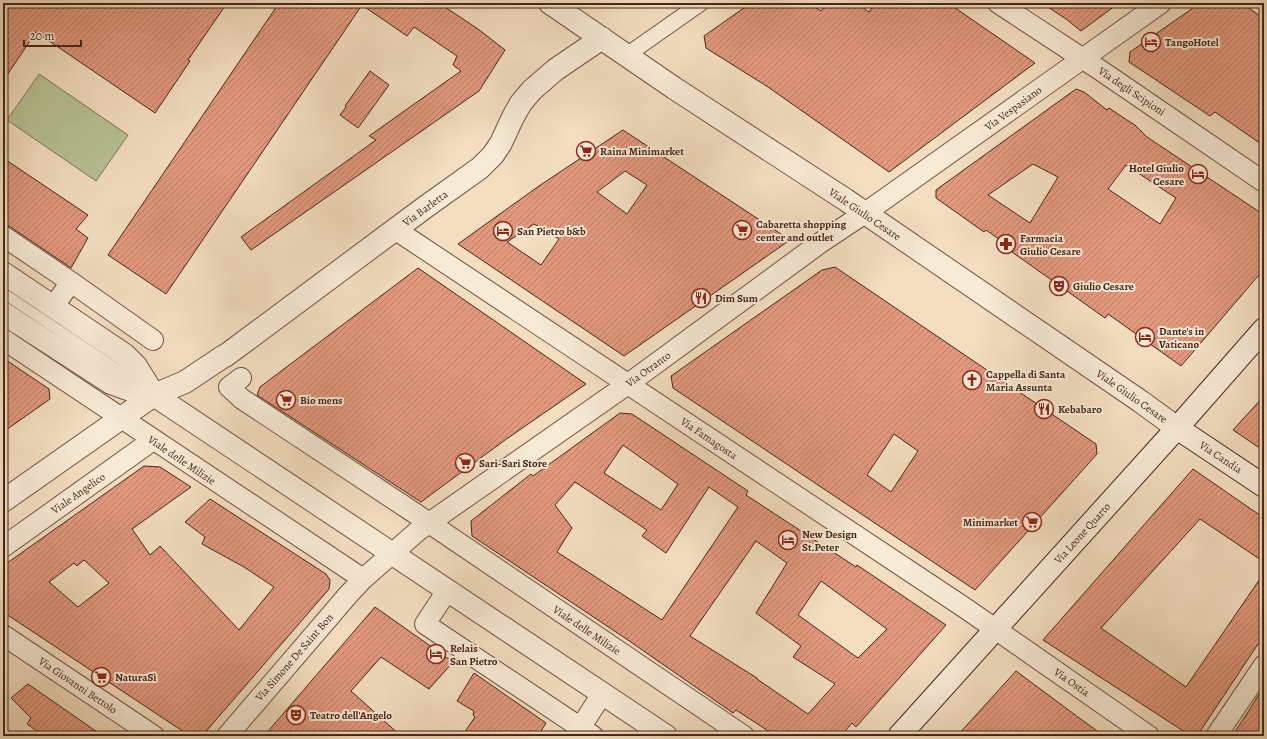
<svg xmlns="http://www.w3.org/2000/svg" width="1267" height="739" font-family="Alegreya,serif">
  <style>
    .garden { fill: #b7c295; stroke: #7f7457 }
    .building { fill: url(#building-hatch); stroke: #472519; fill-rule: evenodd }
    .lines { fill: none; stroke-linecap: round; stroke-linejoin: round }
    .service-casing { stroke: #725343; stroke-width: 12 }
    .pedestrian-casing { stroke: #725343; stroke-width: 17 }
    .minor-casing { stroke: #725343; stroke-width: 22 }
    .tertiary-casing { stroke: #725343; stroke-width: 24 }
    .secondary-casing { stroke: #472519; stroke-width: 24 }
    .service { stroke: #f7ead6; stroke-width: 10 }
    .pedestrian { stroke: #f7ead6; stroke-width: 15 }
    .minor { stroke: #f7ead6; stroke-width: 20 }
    .tertiary { stroke: #f7ead6; stroke-width: 22 }
    .secondary { stroke: #f7ead6; stroke-width: 22 }
    .labels { text-anchor: middle; stroke-width: 4; stroke-linejoin: round; paint-order: stroke }
    .poi-label { font-size: 11px; font-weight: bold; fill: #472519; stroke: #f7ead6; text-anchor: start }
    .street-label { font-size: 11px; fill: #472519; stroke: #f7ead6 }
  </style>
  <defs>
    <pattern id="building-hatch" width="6" height="6" patternUnits="userSpaceOnUse"><rect width="6" height="6" fill="#e3997e"/><path d="M-1 1l2-2M0 6l6-6M5 7l2-2" fill="none" stroke="#ba7d66"/></pattern>
  </defs>
  <rect width="100%" height="100%" fill="#f3dec0"/>
  <filter id="stains"><feTurbulence type="fractalNoise" baseFrequency=".005" numOctaves="4"/><feColorMatrix values="0 0 0 0 .2 0 0 0 0 .09 0 0 0 0 .02 0 0 0 .5 -.17"/></filter>
  <radialGradient id="worn" r=".72"><stop offset=".6" stop-color="#630" stop-opacity="0"/><stop offset="1" stop-color="#630" stop-opacity=".3"/></radialGradient>
  <path class="garden" d="M39,74L128,135L96,181L7,120Z"/>
  <path class="building" d="M3,3H227L188,60L190,61L155,113L36,32L3,81Z
    M279,3H439L478,29L505,50L479,91L251,250L241,237L376,140L369,136L461,71L453,65L457,56L414,27L407,36L362,5L166,294L108,255Z
    M751,3H809L821,11L827,3H856L869,12L875,3H948L1035,63L889,172L768,87L706,48L704,36Z
    M1042,3H1119L1081,31L1066,19Z
    M1200,3H1242L1264,19V146L1215,112L1210,116L1129,62L1130,52Z
    M370,71L389,85L358,128L340,115L346,107L345,106Z
    M1076,89L1084,92L1107,110L1109,108L1127,120L1135,125L1147,137L1264,215V269L1181,366L1108,314L1105,318L1012,252L1013,249L986,230L984,232L936,198V190ZM1033,164L1058,177L1030,223L988,195ZM1126,165L1176,198L1160,224L1108,189Z
    M623,130L790,240L624,356L458,244L539,186ZM625,171L647,185L627,214L597,192ZM534,224L559,239L541,265L507,242Z
    M3,158L88,215L76,229L88,238L71,268L9,226L3,225Z
    M835,267L1096,444L1097,454L975,590L673,388L671,376L822,270ZM894,434L918,451L891,492L867,475Z
    M418,268L586,384L505,440L421,502L257,395L260,387Z
    M3,358L49,389L50,399L3,432Z
    M1264,396V451L1233,430Z
    M620,413L632,414L748,491L746,495L856,567L857,565L946,625L856,727L852,723L841,736H776L736,710L733,713L625,638L472,536L471,521L531,474L533,476ZM623,445L678,484L661,510L604,473ZM575,482L647,530L642,536L666,553L709,487L738,507L662,620L557,552L572,528L555,505ZM756,541L787,563L756,613L801,646L793,657L835,684L808,714L757,679V678L690,636ZM821,581L887,629L858,658L798,615Z
    M144,466L160,467L191,487L132,529L150,555L160,546L239,630L274,587L244,567L202,544L205,537L185,522L210,499L326,574L330,580L329,589L202,736H190L3,612V566ZM84,560L109,583L78,607L49,582L74,563L77,566Z
    M1193,469L1264,518V562L1200,519L1101,628L1186,687L1264,573V635L1197,736H1191L1043,640Z
    M375,607L453,662L429,689L381,657L351,691L401,736H264Z
    M1016,671L1082,720L1104,736H957Z
    M474,673L546,723L538,736H462L475,717L473,715L474,711L457,701Z
    M28,684L103,736H44L27,724L31,718L11,698Z
    M1264,686V736H1232L1248,712Z"/>
  <g class="lines">
    <g class="service-casing">
      <path id="service" d="M3,293L141,385"/>
    </g>
    <g class="pedestrian-casing">
      <path id="pedestrian" d="M627,55L701,3"/>
    </g>
    <g class="minor-casing">
      <path id="minor" d="M998,3L1100,70L1264,182
        M402,234L965,608L1149,736
        M3,236L71,282L153,340
        M53,307L71,282
        M3,339L363,579
        M241,378L229,387L242,399L413,512L744,736
        M3,547L153,440
        M447,591L425,624L593,736
        M3,635L154,736
        M227,736L348,595L363,579L419,530L628,384L820,243L865,213L1161,3
        M575,736L602,694
        M1216,736L1264,665"/>
    </g>
    <g class="tertiary-casing">
      <path id="tertiary" d="M550,3L674,88L846,200L1140,401L1177,428
        M3,273L125,355L136,366L154,395L666,736
        M3,313L111,383L133,391L154,395
        M225,356L424,208L480,168L493,155L501,143L513,117L521,103L532,90L555,70L602,38
        M3,501L154,395L185,382L224,356"/>
    </g>
    <g class="secondary-casing">
      <path id="secondary" d="M1177,428L1264,486
        M899,736L1177,428L1264,329"/>
    </g>
    <use href="#service" class="service"/>
    <use href="#pedestrian" class="pedestrian"/>
    <use href="#minor" class="minor"/>
    <use href="#tertiary" class="tertiary"/>
    <use href="#secondary" class="secondary"/>
  </g>
  <defs>
    <g id="hotel-ring" transform="scale(1)"><circle r="9.5" fill="#f7ead6" stroke="#8f2418" stroke-width="1.5"/><path d="M-6-4.5h1.5V1H6V5H4.5V3h-9V5H-6ZM-4 0a1.8 1.8 0 1 1 3.6 0ZM.5 0V-2.5h3Q6-2.5 6 0Z" fill="#8f2418"/></g>
    <g id="supermarket-ring" transform="scale(1)"><circle r="9.5" fill="#f7ead6" stroke="#8f2418" stroke-width="1.5"/><path d="M-6-5.5h2.5l.6 2H6L4.5 2H-2.5L-4.4-4H-6ZM-1.5 3.2a1.3 1.3 0 1 0 .1 0ZM3 3.2a1.3 1.3 0 1 0 .1 0Z" fill="#8f2418"/></g>
    <g id="pharmacy-ring" transform="scale(1)"><circle r="9.5" fill="#f7ead6" stroke="#8f2418" stroke-width="1.5"/><path d="M-2-6h4v4h4v4h-4v4h-4v-4h-4v-4h4Z" fill="#8f2418"/></g>
    <g id="theatre-ring" transform="scale(1)"><circle r="9.5" fill="#f7ead6" stroke="#8f2418" stroke-width="1.5"/><path d="M-5-5.5Q0-4 5-5.5V0Q5 5 0 6Q-5 5-5 0ZM-3.3-2.5H-1v1.5H-3.3ZM1-2.5H3.3v1.5H1ZM-2.8 1Q0 5.5 2.8 1Z" fill="#8f2418"/></g>
    <g id="restaurant-ring" transform="scale(1)"><circle r="9.5" fill="#f7ead6" stroke="#8f2418" stroke-width="1.5"/><path d="M-5-6h1v4h1v-4h1v4h1v-4h1v5L-1.5 .5V6h-2V.5L-5-1ZM5-6V6H3V1.5H1.5Q1.5-4 5-6Z" fill="#8f2418"/></g>
    <g id="church-ring" transform="scale(1)"><circle r="9.5" fill="#f7ead6" stroke="#8f2418" stroke-width="1.5"/><path d="M-1.2-6h2.4v3.5h3.3v2.4h-3.3V6h-2.4V-.1h-3.3v-2.4h3.3Z" fill="#8f2418"/></g>
  </defs>
  <g fill-rule="evenodd">
    <use href="#hotel-ring" x="1151" y="42"/>
    <use href="#supermarket-ring" x="586" y="151"/>
    <use href="#hotel-ring" x="1198" y="174"/>
    <use href="#supermarket-ring" x="742" y="230"/>
    <use href="#hotel-ring" x="503" y="231"/>
    <use href="#pharmacy-ring" x="1006" y="244"/>
    <use href="#theatre-ring" x="1059" y="286"/>
    <use href="#restaurant-ring" x="701" y="298"/>
    <use href="#hotel-ring" x="1145" y="337"/>
    <use href="#church-ring" x="972" y="380"/>
    <use href="#supermarket-ring" x="286" y="400"/>
    <use href="#restaurant-ring" x="1044" y="409"/>
    <use href="#supermarket-ring" x="465" y="463"/>
    <use href="#supermarket-ring" x="1032" y="522"/>
    <use href="#hotel-ring" x="788" y="540"/>
    <use href="#hotel-ring" x="436" y="654"/>
    <use href="#supermarket-ring" x="101" y="677"/>
    <use href="#theatre-ring" x="296" y="715"/>
  </g>
  <g class="labels">
    <g class="poi-label">
      <text x="1165" y="46">TangoHotel</text>
      <text x="600" y="155">Raina Minimarket</text>
      <text x="1184" y="172" text-anchor="end">Hotel Giulio<tspan x="1184" dy="13">Cesare</tspan></text>
      <text x="756" y="228">Cabaretta shopping<tspan x="756" dy="13">center and outlet</tspan></text>
      <text x="517" y="235">San Pietro b&amp;b</text>
      <text x="1020" y="242">Farmacia<tspan x="1020" dy="13">Giulio Cesare</tspan></text>
      <text x="1073" y="290">Giulio Cesare</text>
      <text x="715" y="302">Dim Sum</text>
      <text x="1159" y="335">Dante's in<tspan x="1159" dy="13">Vaticano</tspan></text>
      <text x="986" y="378">Cappella di Santa<tspan x="986" dy="13">Maria Assunta</tspan></text>
      <text x="300" y="404">Bio mens</text>
      <text x="1058" y="413">Kebabaro</text>
      <text x="479" y="467">Sari-Sari Store</text>
      <text x="1018" y="526" text-anchor="end">Minimarket</text>
      <text x="802" y="538">New Design<tspan x="802" dy="13">St.Peter</tspan></text>
      <text x="450" y="652">Relais<tspan x="450" dy="13">San Pietro</tspan></text>
      <text x="115" y="681">NaturaSì</text>
      <text x="310" y="719">Teatro dell'Angelo</text>
    </g>
    <g class="street-label">
      <text transform="translate(1132 91) rotate(34)" y="4">Via degli Scipioni</text>
      <text transform="translate(1013 108) rotate(-36)" y="4">Via Vespasiano</text>
      <text transform="translate(425 208) rotate(-36)" y="4">Via Barletta</text>
      <text transform="translate(865 214) rotate(34)" y="4">Viale Giulio Cesare</text>
      <text transform="translate(648 369) rotate(-36)" y="4">Via Otranto</text>
      <text transform="translate(1132 396) rotate(35)" y="4">Viale Giulio Cesare</text>
      <text transform="translate(709 438) rotate(34)" y="4">Via Famagosta</text>
      <text transform="translate(1221 457) rotate(34)" y="4">Via Candia</text>
      <text transform="translate(182 460) rotate(34)" y="4">Viale delle Milizie</text>
      <text transform="translate(78 493) rotate(-35)" y="4">Viale Angelico</text>
      <text transform="translate(1082 533) rotate(-48)" y="4">Via Leone Quarto</text>
      <text transform="translate(587 630) rotate(34)" y="4">Viale delle Milizie</text>
      <text transform="translate(294 657) rotate(-49)" y="4">Via Simone De Saint Bon</text>
      <text transform="translate(1072 682) rotate(35)" y="4">Via Ostia</text>
      <text transform="translate(78 685) rotate(34)" y="4">Via Giovanni Bettolo</text>
    </g>
  </g>
  <rect width="1267" height="739" fill="none" stroke="#f3dec0" stroke-width="16"/>
  <rect x="4" y="4" width="1259" height="731" fill="none" stroke="#472519" stroke-width="2"/>
  <rect x="8" y="8" width="1251" height="723" fill="none" stroke="#472519"/>
  <path d="M24 40v6h57v-6" fill="none" stroke="#472519" stroke-width="2"/>
  <text x="30" y="40" font-size="12" fill="#472519" stroke="#f7ead6" stroke-width="3" paint-order="stroke">20 m</text>
  <rect width="100%" height="100%" filter="url(#stains)"/>
  <rect width="100%" height="100%" fill="url(#worn)"/>
</svg>
